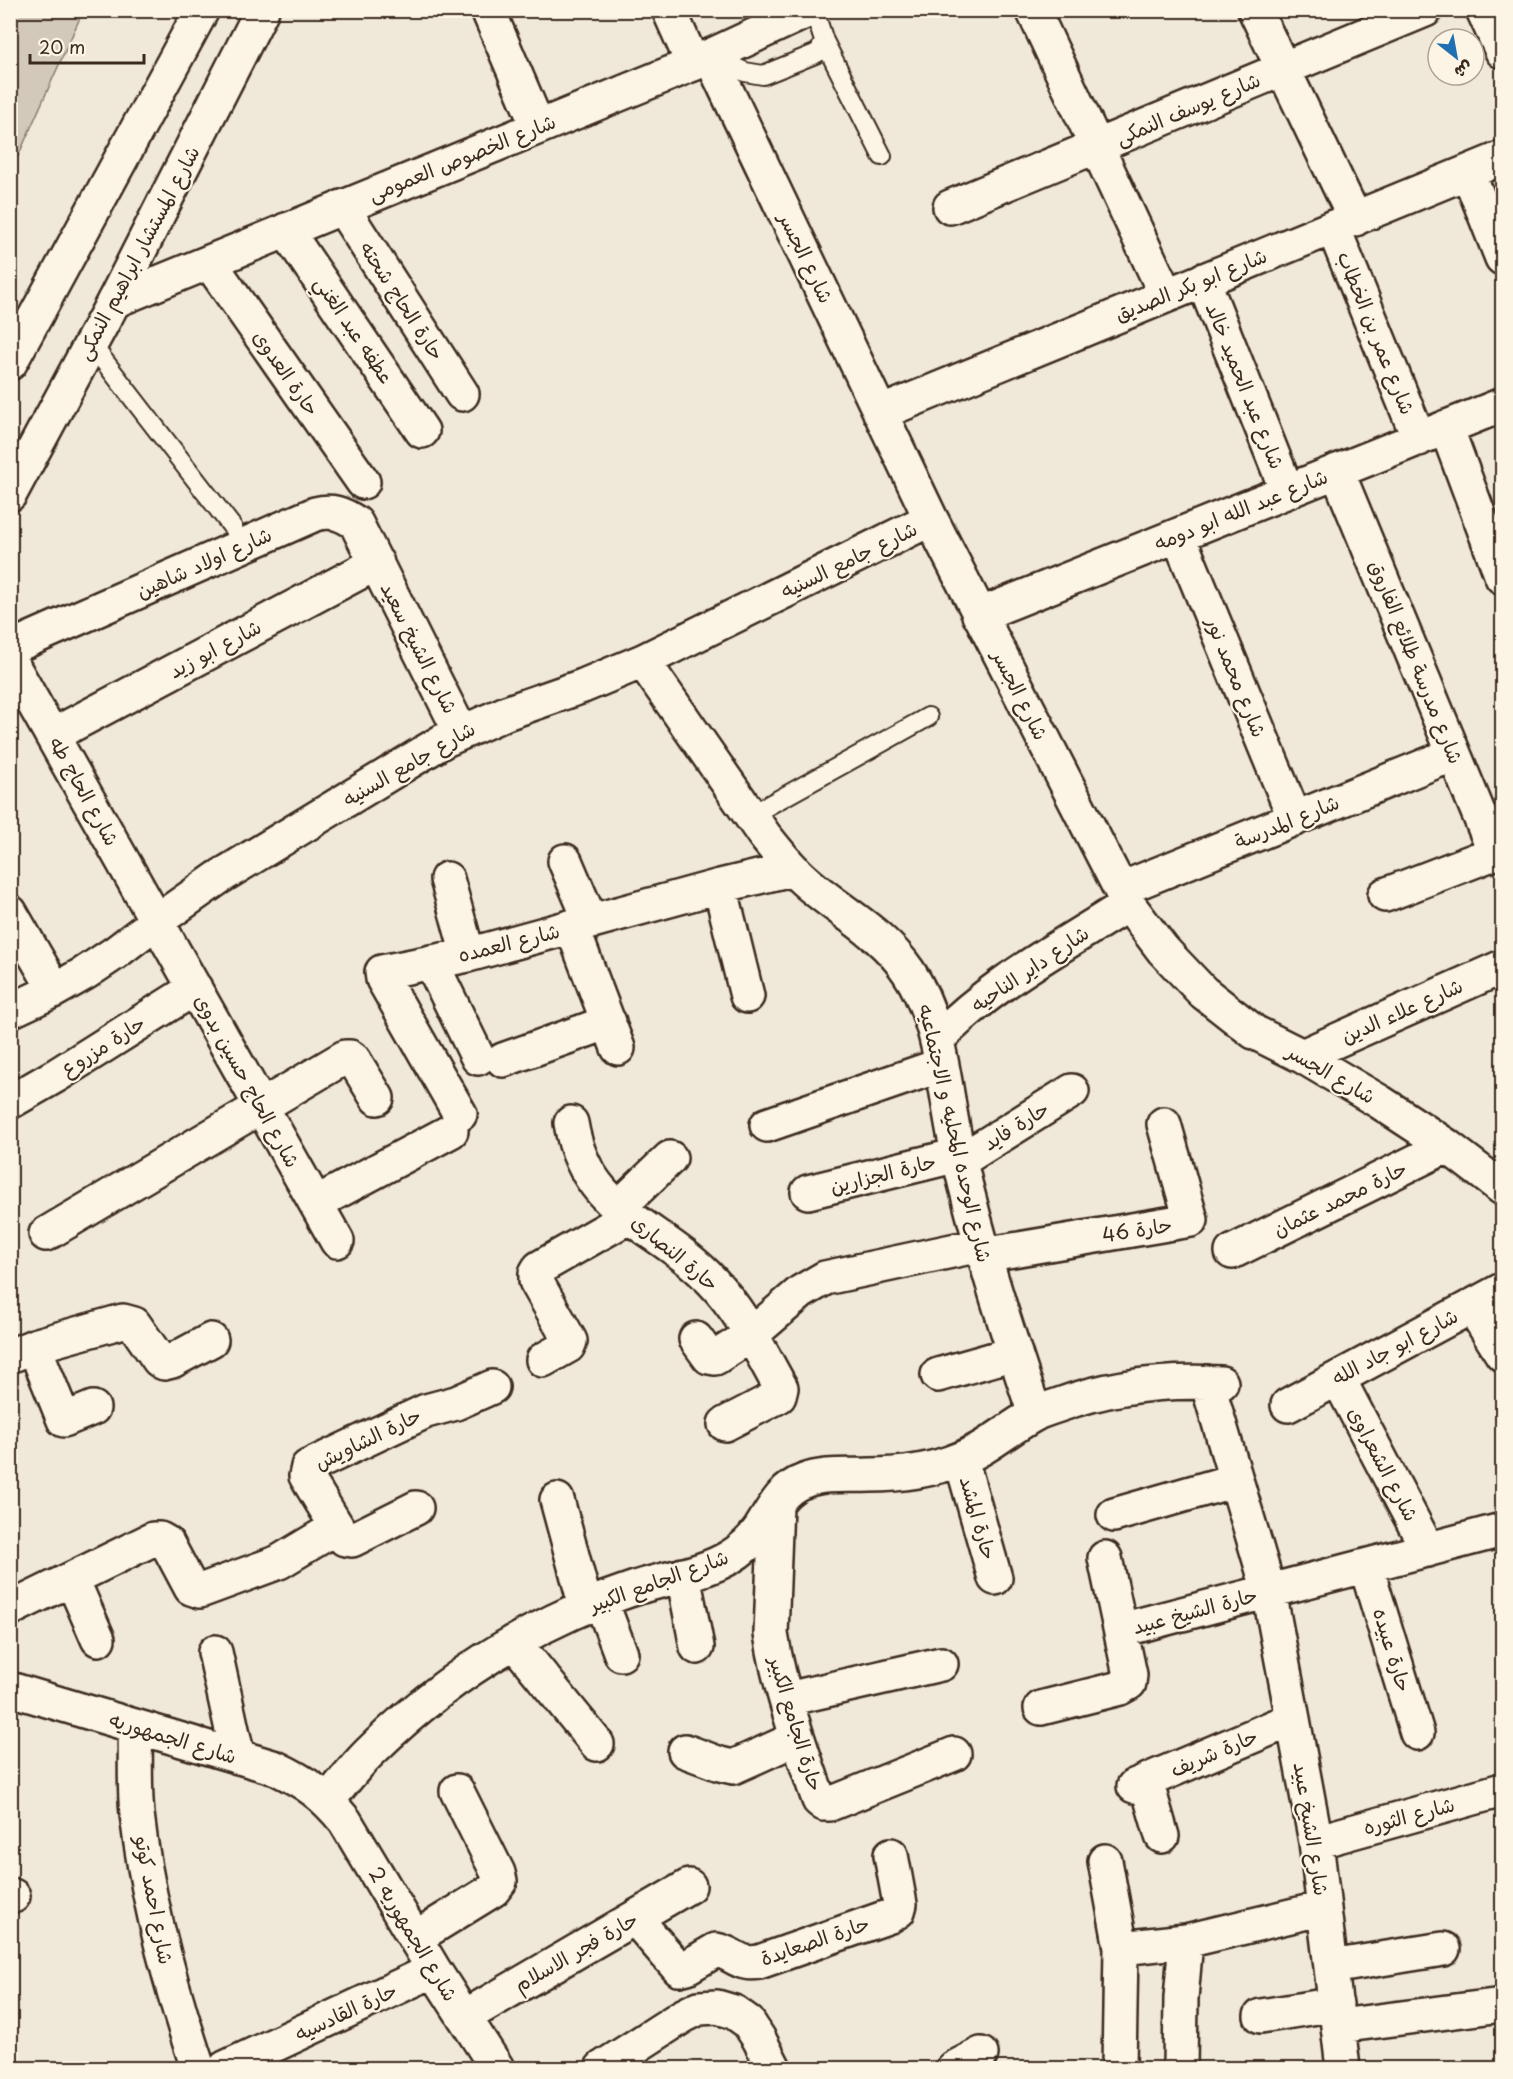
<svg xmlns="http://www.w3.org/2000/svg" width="1513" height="2079" font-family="'Playpen Sans','Playpen Sans Arabic',sans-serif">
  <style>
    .green { fill: #d2c9ba; stroke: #867a6c; stroke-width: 1.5 }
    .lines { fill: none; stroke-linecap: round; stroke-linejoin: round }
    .service-casing { stroke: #3b2a1e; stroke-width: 22 }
    .minor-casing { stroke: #3b2a1e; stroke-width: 38 }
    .tertiary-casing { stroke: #3b2a1e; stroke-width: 38 }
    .secondary-casing { stroke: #3b2a1e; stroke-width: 38 }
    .service { stroke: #fcf5e5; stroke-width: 18 }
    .minor { stroke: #fcf5e5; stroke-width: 33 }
    .tertiary { stroke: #fcf5e5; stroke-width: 33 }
    .secondary { stroke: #fcf5e5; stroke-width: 33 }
    .labels { text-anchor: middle; stroke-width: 4.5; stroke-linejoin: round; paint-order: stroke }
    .street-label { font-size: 20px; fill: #3b2a1e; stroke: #fcf5e5 }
  </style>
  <rect width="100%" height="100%" fill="#f0e9d9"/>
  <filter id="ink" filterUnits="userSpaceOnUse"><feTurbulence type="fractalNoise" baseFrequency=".0167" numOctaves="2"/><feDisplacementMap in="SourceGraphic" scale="12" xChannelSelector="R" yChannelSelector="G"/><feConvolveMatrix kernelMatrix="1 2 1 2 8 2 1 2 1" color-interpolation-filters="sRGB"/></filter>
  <g filter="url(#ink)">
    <path class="green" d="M11,10L83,11L11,172L10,11Z"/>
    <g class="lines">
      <g class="service-casing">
        <path id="service" d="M824,41L882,156
          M712,57L745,72L763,75L815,54L820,51L824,41L814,10
          M91,344L233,528
          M751,815L928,717"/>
      </g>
      <g class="minor-casing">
        <path id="minor" d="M488,10L538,127
          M669,10L693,64
          M1033,10L1166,295
          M1255,10L1355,219
          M1483,10L1502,51
          M710,56L931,519L1128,904L1163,950L1203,992L1254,1032L1302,1056L1380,1102L1447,1146L1502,1188
          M1468,172L1502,258
          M342,207L462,394
          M950,207L1425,10
          M1333,227L1419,439
          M286,230L422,431
          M210,263L363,482
          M1203,280L1287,491
          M880,413L1502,158
          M1446,427L1502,577
          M1337,471L1495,853
          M1178,535L1295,819
          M979,615L1502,405
          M10,648L315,514C332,510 341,513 356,523L461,733
          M10,661L337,1241
          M643,661L764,835C776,850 788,866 803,879C838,911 881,931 908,971C943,1022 944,1094 958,1153C978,1242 1006,1328 1035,1414
          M53,735L377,563
          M565,861L591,922
          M447,879L468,955
          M720,886L747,996
          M1121,889L1454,754
          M1385,895L1502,850
          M10,912L55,990
          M572,927L618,1048
          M431,962L478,1058
          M10,1011L55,990L85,973L115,953L157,921L218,878L443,741L506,713L583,686L643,661L931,519
          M937,1040C990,984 1063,946 1128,904
          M1302,1056L1502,967
          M503,1060L609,1022
          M10,1102L57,1075L195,988
          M460,1114L383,979L382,972L468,955L720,886L792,869
          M571,1123C586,1214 657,1223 712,1281C742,1312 760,1351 781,1388L779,1396L725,1424
          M767,1125L941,1065
          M960,1161L1072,1091
          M808,1192L958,1155
          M316,1203L451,1131
          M618,1208L670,1158
          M46,1234L345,1057H350L354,1060L377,1098
          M1232,1252L1447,1146
          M983,1255L1191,1220L1164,1124
          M1472,1306L1502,1354
          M696,1339L709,1357L715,1358L751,1335L801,1292L825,1278L980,1245
          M34,1346L64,1420L93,1408
          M10,1356L34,1346L123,1321L134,1324L159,1360L164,1363L172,1361L211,1340
          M543,1360L568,1346L570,1341L536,1281V1273L539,1268L630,1216
          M938,1375L1015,1353
          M1338,1378L1428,1550
          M1207,1382L1269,1591L1316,1842L1343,2068
          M1288,1405L1502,1290
          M961,1459L995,1578
          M557,1500L586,1607
          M776,1505L771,1634C780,1691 800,1746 819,1800L824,1804H830L954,1754
          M1114,1515L1236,1480
          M337,1527L306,1476L308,1467L426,1411L456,1403L492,1387
          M1366,1566L1417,1733
          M683,1575L697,1647
          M72,1579L98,1639
          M601,1601L621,1654
          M10,1609L153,1539H160L167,1543L191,1588L200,1591L279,1562L337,1527L345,1539L352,1540L416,1508
          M1121,1630L1502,1530
          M514,1642L597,1744
          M215,1652L238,1757
          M10,1689L276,1768C307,1783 323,1794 345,1821L434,1970L497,2068
          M787,1699L941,1664
          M1041,1708L1120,1688L1129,1683L1130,1675L1105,1558
          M135,1726C136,1755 134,1785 137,1814C147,1901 170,1985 198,2068
          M685,1751L720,1764L733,1767L797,1738
          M1146,1781L1162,1836
          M1134,1786L1293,1719
          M328,1800C343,1783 356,1765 372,1750C437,1686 515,1635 599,1601C613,1596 628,1590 642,1586C671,1577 704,1573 730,1557C742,1550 752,1541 760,1529C772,1511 781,1489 804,1481C824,1473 848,1476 870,1475C901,1475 931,1471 960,1459C988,1448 1009,1428 1035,1414C1042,1410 1051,1408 1059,1405C1111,1386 1166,1380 1221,1383
          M1316,1842L1502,1790
          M1105,1861L1121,1948L1119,2068
          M10,1896H13
          M635,1918L679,1969L687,1967L716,1950C734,1953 738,1966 759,1962L890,1916L898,1911L900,1904L891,1855
          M415,1938L493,1890L500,1881L498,1873L457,1791
          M1121,1948L1186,1941L1324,1908
          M1331,1967L1443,1949
          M1261,2016L1336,2004
          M464,2017L689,1886
          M1339,2026L1502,2005
          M225,2068L434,1970
          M602,2068L683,2016L699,2008L717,2007L734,2012L748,2022L759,2039L774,2068
          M954,2068L981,2054
          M1180,2068L1181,1998L1186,1941"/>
      </g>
      <g class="tertiary-casing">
        <path id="tertiary" d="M114,301L693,64L809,10"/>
      </g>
      <g class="secondary-casing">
        <path id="secondary" d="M10,363L202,10
          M10,494L114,301L262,10"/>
      </g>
      <use href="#service" class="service"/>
      <use href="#minor" class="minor"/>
      <use href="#tertiary" class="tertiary"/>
      <use href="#secondary" class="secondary"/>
    </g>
  </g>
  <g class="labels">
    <g class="street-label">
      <text transform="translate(1188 109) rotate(-23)" y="7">شارع يوسف النمكى</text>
      <text transform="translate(462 158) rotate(-22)" y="7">شارع الخصوص العمومى</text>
      <text transform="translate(138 253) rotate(-62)" y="7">شارع المستشار ابراهيم النمكى</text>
      <text transform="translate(806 258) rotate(64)" y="7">شارع الجسر</text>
      <text transform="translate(1191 285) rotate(-22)" y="7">شارع ابو بكر الصديق</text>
      <text transform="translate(402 301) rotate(57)" y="7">حارة الحاج شحته</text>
      <text transform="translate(354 330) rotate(56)" y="7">عطفه عبد الغني</text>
      <text transform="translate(1376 333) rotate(68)" y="7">شارع عمر بن الخطاب</text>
      <text transform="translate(286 373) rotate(55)" y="7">حارة العدوى</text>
      <text transform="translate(1245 386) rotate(68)" y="7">شارع عبد الحميد خالد</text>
      <text transform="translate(1241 510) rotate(-22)" y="7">شارع عبد الله ابو دومه</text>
      <text transform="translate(849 560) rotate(-26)" y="7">شارع جامع السنيه</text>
      <text transform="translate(204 563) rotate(-24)" y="7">شارع اولاد شاهين</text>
      <text transform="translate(419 648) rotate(63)" y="7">شارع الشيخ سعيد</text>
      <text transform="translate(215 649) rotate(-28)" y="7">شارع ابو زيد</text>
      <text transform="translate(1416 662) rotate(68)" y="7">شارع مدرسة طلائع الفاروق</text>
      <text transform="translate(1236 677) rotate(68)" y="7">شارع محمد نور</text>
      <text transform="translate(1020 695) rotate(63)" y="7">شارع الجسر</text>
      <text transform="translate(409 764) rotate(-30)" y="7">شارع جامع السنيه</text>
      <text transform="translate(84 791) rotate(61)" y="7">شارع الحاج طه</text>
      <text transform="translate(1287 822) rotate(-22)" y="7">شارع المدرسة</text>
      <text transform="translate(509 943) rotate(-14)" y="7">شارع العمده</text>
      <text transform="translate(1030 969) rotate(-34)" y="7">شارع داير الناحيه</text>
      <text transform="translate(1402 1011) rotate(-24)" y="7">شارع علاء الدين</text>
      <text transform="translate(103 1046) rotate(-32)" y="7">حارة مزروع</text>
      <text transform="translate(1331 1074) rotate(30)" y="7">شارع الجسر</text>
      <text transform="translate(247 1081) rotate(61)" y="7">شارع الحاج حسين بدوى</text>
      <text transform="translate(1016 1126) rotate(-32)" y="7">حارة فايد</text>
      <text transform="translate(955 1133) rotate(77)" y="7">شارع الوحده المحليه و الاجتماعيه</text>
      <text transform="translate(883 1174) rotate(-14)" y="7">حارة الجزارين</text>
      <text transform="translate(1340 1199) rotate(-26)" y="7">حارة محمد عثمان</text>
      <text transform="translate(1137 1230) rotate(-9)" y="7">حارة 46</text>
      <text transform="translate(675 1253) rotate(40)" y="7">حارة النصارى</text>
      <text transform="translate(1395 1347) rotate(-28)" y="7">شارع ابو جاد الله</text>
      <text transform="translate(368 1439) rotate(-26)" y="7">حارة الشاويش</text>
      <text transform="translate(1383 1464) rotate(62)" y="7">شارع الشعراوى</text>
      <text transform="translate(978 1518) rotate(74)" y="7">حارة المشد</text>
      <text transform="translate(659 1581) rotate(-20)" y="7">شارع الجامع الكبير</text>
      <text transform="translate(1195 1611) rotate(-15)" y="7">حارة الشيخ عبيد</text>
      <text transform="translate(1392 1650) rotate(73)" y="7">حارة عبيده</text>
      <text transform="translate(796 1724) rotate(73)" y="7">حارة الجامع الكبير</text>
      <text transform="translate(173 1738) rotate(17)" y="7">شارع الجمهوريه</text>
      <text transform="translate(1214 1753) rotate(-23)" y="7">حارة شريف</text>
      <text transform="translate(1409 1816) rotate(-15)" y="7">شارع الثوره</text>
      <text transform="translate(1311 1829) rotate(81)" y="7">شارع الشيخ عبيد</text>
      <text transform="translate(154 1900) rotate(79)" y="7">شارع احمد كوتو</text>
      <text transform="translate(413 1934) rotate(59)" y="7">شارع الجمهوريه 2</text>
      <text transform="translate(815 1941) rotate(-19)" y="7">حارة الصعايدة</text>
      <text transform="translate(576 1952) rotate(-30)" y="7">حارة فجر الاسلام</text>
      <text transform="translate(346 2012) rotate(-25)" y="7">حارة القادسيه</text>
    </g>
  </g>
  <rect width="1513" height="2079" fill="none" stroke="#fcf5e5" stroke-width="36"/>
  <rect x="18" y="18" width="1477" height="2043" fill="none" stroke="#3b2a1e" stroke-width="2" filter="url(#ink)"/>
  <g transform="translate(1456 57) rotate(149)"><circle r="28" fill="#fcf5e5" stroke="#afa495" stroke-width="1.5"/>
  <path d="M0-4.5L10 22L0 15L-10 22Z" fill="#1f6fb2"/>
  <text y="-9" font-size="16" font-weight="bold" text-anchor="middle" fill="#3b2a1e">ش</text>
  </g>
  <path d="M30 54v9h114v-9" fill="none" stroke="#3b2a1e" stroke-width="3"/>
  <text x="39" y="54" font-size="18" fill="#3b2a1e" stroke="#fcf5e5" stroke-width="4.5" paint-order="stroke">20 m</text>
</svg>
